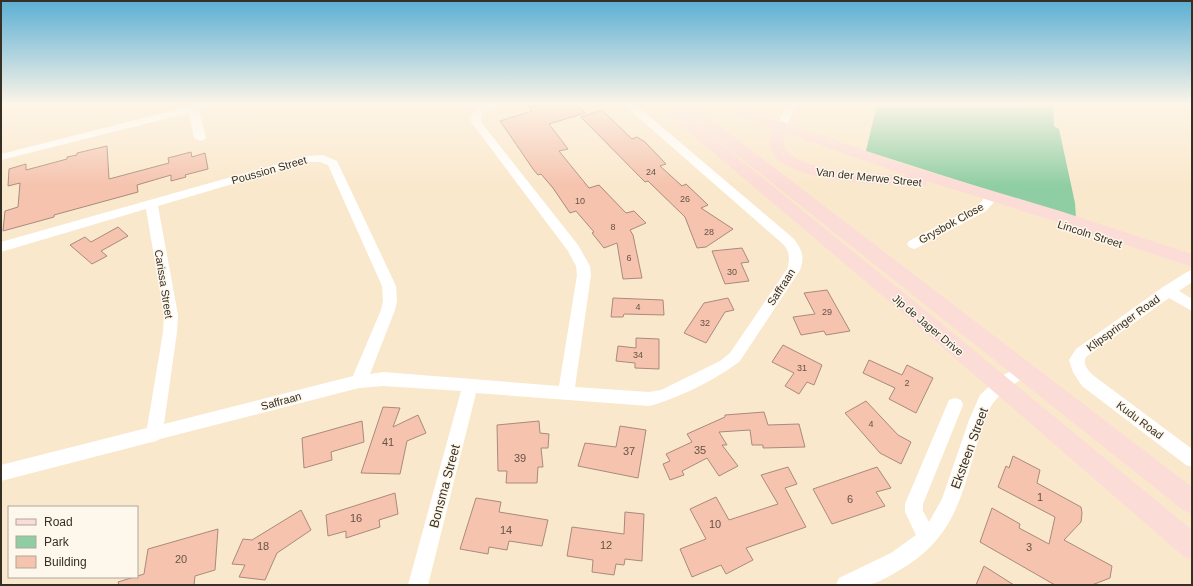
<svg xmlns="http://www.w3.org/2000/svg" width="1193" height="586" font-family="Helvetica,sans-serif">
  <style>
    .green { fill: #8fcea3 }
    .building { fill: #f5c3ae; stroke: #a98a7d }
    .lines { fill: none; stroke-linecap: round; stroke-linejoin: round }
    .street { fill: #fff; fill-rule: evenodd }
    .secondary { fill: #fcdcd6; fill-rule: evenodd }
    .labels { text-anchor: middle; stroke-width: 3; stroke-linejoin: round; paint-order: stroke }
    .number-label { font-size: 9px; fill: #665446 }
    .street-label { font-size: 11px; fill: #362f24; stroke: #fef7ec }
    .near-number-label { font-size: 11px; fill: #665446 }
    .near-street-label { font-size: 13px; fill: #362f24; stroke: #fef7ec }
  </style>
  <rect width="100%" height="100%" fill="#fae8cc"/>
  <path class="green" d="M877,104H1053L1054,126L1059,129L1075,203L1076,218L866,151Z"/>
  <path class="building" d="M526,104H576L585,113L549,124L568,149L559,151L589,188L599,185L626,213L634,211L646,223L630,230L633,235L642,278L623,279L617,243L604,248L592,233L594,232L576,211L570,213L553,188L541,174L538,175L533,169L503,125L500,121L532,111Z
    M602,110L632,139L637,137L645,142L666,164L660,166L682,186L686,184L708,205L701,208L733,229L706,247L697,248L685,217L648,181L645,182L581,117Z
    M107,146L109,179L169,163L168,158L191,152L192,157L205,153L208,169L185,175L186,177L171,181V175L137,185L138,192L54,215V217L3,231L5,211L18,207L20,183L8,186L9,169L26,164V170L67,159V157L77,155V153Z
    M118,227L128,236L101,251L107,256L92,264L70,245L85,237L91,242Z
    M742,248L749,262L741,263L749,281L725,284L712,251Z
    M827,290L850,331L826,335L824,331L801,335L793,317L815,314L804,293Z
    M613,298L663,300L664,315L624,314L623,317H611Z
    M728,298L734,310L725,312L706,343L684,333L704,303Z
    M636,338L659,339V369L635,368V363L616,361L618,346L636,348Z
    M783,345L822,365L814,385L807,382L799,394L785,386L794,373L772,362Z
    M869,360L902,375L907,365L933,378L916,413L889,399L895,388L863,373Z
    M866,401L898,435L911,442L901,464L880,453L845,413Z
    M383,407L400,408L393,427L418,415L426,433L407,441L400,474L361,473Z
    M764,412L768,425L799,424L805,447L763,448V445H752L750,430L719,432L727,445H722L738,466L719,476L707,458L682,471L684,475L670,480L663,464L670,461L666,454L692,442L687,434L725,417V415Z
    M362,421L364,442L331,452L332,460L304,468L302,438Z
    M539,421L540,433L549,434L548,448H541L543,467H538L537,483H506L507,471H498L497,425Z
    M620,426L646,430L638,478L578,466L585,443L616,447Z
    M1013,456L1040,470L1037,483L1081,507L1082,513L1081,522L1064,540L1112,566L1110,578L1092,585H1055L980,542L992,508L1020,524L1019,528L1049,544L1055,517L998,487L1006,466L1009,468Z
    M788,467L797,484L785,488L806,527L746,548L753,560L726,574L721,565L692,577L680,549L706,539L690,509L716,497L729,520L778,504L761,475Z
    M877,467L891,488L876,492L885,506L832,524L813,489Z
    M395,493L398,514L379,520L380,527L346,538V531L328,536L326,515Z
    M476,498L501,502L499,512L548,520L542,546L509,541L507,550L489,547L488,554L460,549Z
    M301,510L311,530L277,553L265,580L239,577L245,565L232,564L243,539L252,540Z
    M625,512L644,514L642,561L625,559L624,565L616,564L614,575L592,572L593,560L567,556L572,527L624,534Z
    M218,529L215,570L195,576L194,585H119L118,582L144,574L148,549Z
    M984,566L1014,585H976Z"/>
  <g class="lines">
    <path class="street" d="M187,104H217L216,106L199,110L206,138L204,140L200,141L194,138L189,113L1,160V154L187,107Z
      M485,104H501L482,114L481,122L578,245L590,266L591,275L575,387L649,392L661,390L720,361L730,353L787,269C790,260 790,253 784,245L623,104H635L794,239C802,249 805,258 800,270L740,361C719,378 675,400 649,406L476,393L428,585H408L461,391L383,386L359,388L160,439L154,442H152L1,481V465L147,428L163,332L164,315L146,209L1,252V242L306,156L323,155L337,161L396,286L397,301L395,310L370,374L383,372L559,386L577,275L576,266L568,251L471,122C470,112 476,108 485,104ZM307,162H320L328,165L382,286L383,301L381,310L353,376L164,424L177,332L178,315L158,206Z
      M787,104H797L785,129H777L776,127Z
      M990,191L994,192L996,195L994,202L986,211L919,247L914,249L909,247L907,244L909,241L978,205L982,201L986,192Z
      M1192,270V282L1179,291L1192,299V311L1169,298L1086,357C1082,365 1089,371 1094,376L1192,449V467L1186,465L1082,386L1073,372L1069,360L1076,349L1163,287L1187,272Z
      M1024,364L1029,366L1032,370L1029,374C1015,384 998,393 990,408C964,467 968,526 908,565C898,571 878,584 867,585C857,586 846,585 836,585L839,578L891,553L916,535L905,512V504L949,400L955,398L961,400L963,405L923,504V511L929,522L942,499L969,420L980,395L998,378Z"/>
    <path class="secondary" d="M656,104H672L931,315L1192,530V560L1183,556L917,325Z
      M678,104H691L1192,487V514L1183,510L679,109L677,106Z
      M718,104H738L762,115L903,164L1060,211L1192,254V267L1048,219L927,181L925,186L919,187C887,183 773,185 769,143C768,139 772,133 773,129L720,107ZM786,133L891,170L909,176C886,174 784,174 784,142C784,140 786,136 786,133Z"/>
  </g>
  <linearGradient id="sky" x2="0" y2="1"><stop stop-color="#5bafd4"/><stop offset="0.56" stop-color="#fdf5e8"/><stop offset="1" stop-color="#fdf5e8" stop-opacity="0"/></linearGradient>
  <rect width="1193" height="186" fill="url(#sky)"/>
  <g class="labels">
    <g class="number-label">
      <text x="651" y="175">24</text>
      <text x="685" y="202">26</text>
      <text x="580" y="204">10</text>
      <text x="613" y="230">8</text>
      <text x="709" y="235">28</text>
      <text x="629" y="261">6</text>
      <text x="732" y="275">30</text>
      <text x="638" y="310">4</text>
      <text x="827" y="315">29</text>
      <text x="705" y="326">32</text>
      <text x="638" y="358">34</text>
      <text x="802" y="371">31</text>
      <text x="907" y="386">2</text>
      <text x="871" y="427">4</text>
    </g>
    <g class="street-label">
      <text transform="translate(269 170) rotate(-16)" y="4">Poussion Street</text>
      <text transform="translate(869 177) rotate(6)" y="4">Van der Merwe Street</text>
      <text transform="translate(951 223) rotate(-29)" y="4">Grysbok Close</text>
      <text transform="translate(1090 234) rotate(18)" y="4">Lincoln Street</text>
      <text transform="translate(164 284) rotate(81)" y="4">Carissa Street</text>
      <text transform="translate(781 287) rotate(-57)" y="4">Saffraan</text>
      <text transform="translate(1123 323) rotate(-36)" y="4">Klipspringer Road</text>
      <text transform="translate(928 325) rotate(40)" y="4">Jip de Jager Drive</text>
      <text transform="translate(281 401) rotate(-15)" y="4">Saffraan</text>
      <text transform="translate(1140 420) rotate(37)" y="4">Kudu Road</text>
    </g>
    <g class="near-number-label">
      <text x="388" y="446">41</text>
      <text x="700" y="454">35</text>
      <text x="629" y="455">37</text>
      <text x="520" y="462">39</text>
      <text x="1040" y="501">1</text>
      <text x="850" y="503">6</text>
      <text x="356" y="522">16</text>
      <text x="715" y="528">10</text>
      <text x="506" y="534">14</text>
      <text x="606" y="549">12</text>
      <text x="263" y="550">18</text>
      <text x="1029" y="551">3</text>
      <text x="181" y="563">20</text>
    </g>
    <g class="near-street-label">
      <text transform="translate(969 448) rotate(-70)" y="5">Eksteen Street</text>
      <text transform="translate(444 486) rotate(-75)" y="5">Bonsma Street</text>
    </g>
  </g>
  <rect width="1193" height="586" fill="none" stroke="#362f24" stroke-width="4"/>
  <rect x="8" y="506" width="130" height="72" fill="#fef7ec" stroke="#aea79c"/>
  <rect x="16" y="519" width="20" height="6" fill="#fcdcd6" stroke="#aea79c"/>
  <text x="44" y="526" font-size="12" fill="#362f24">Road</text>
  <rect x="16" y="536" width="20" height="12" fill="#8fcea3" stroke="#aea79c"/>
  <text x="44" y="546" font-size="12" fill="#362f24">Park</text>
  <rect x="16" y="556" width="20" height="12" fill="#f5c3ae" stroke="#aea79c"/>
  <text x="44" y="566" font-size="12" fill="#362f24">Building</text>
</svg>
